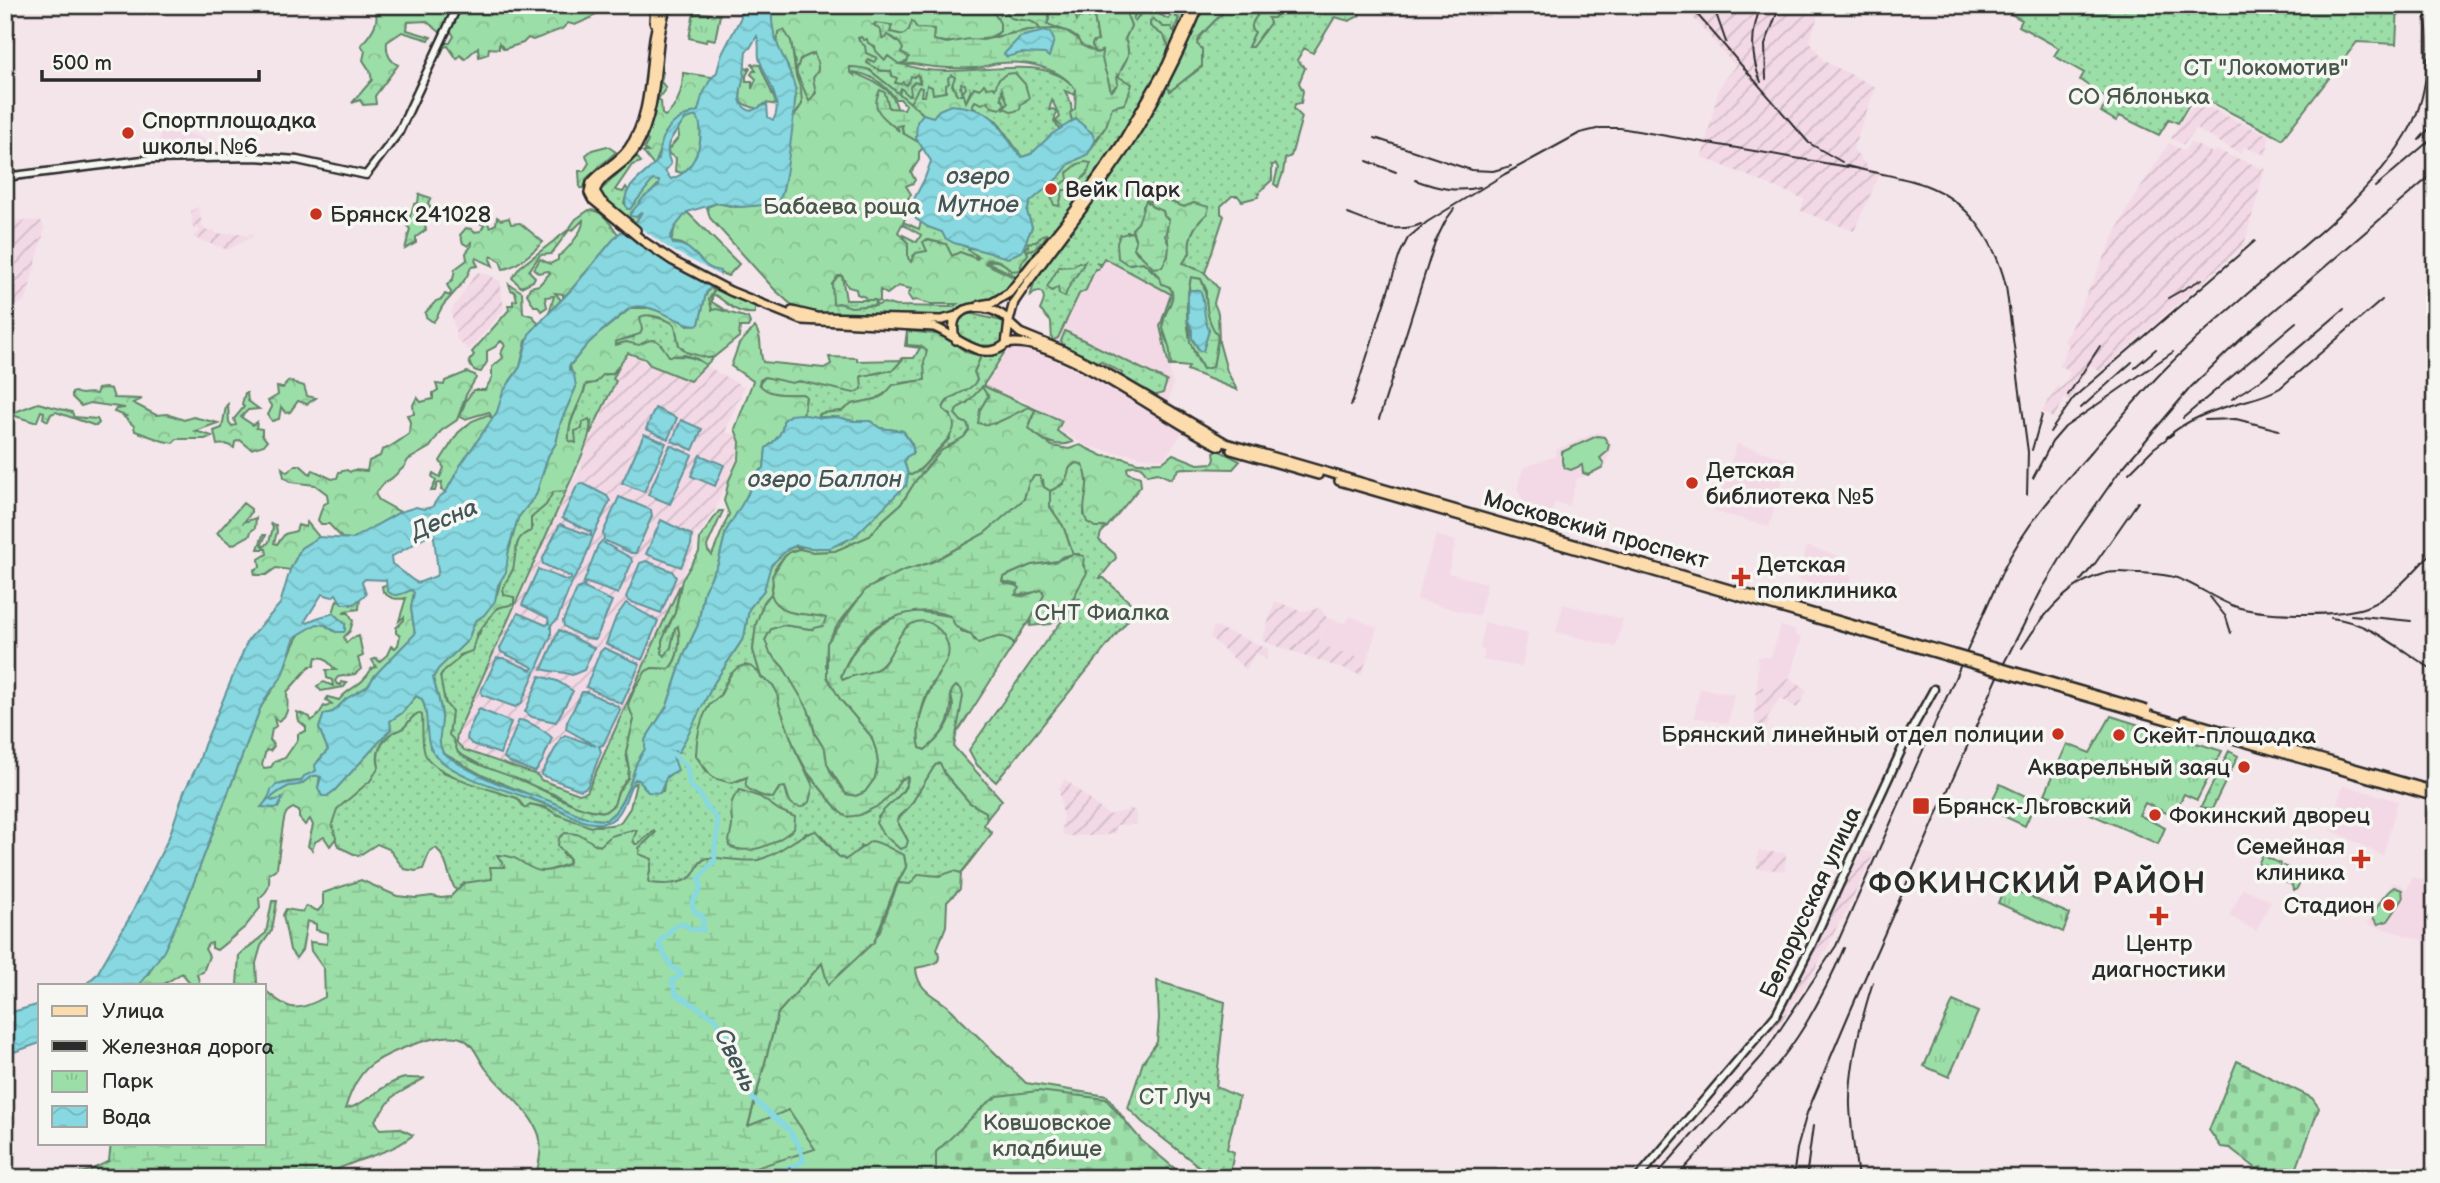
<svg xmlns="http://www.w3.org/2000/svg" width="2440" height="1183" font-family="'Balsamiq Sans',sans-serif">
  <style>
    .built { fill: #f3d9e5 }
    .industrial { fill: url(#industrial-furrows) }
    .grass { fill: url(#grass-dots); stroke: #64846a; stroke-width: 2 }
    .forest { fill: url(#forest-crowns); stroke: #64846a; stroke-width: 2; fill-rule: evenodd }
    .wetland { fill: url(#wetland-marsh); stroke: #64846a; stroke-width: 2 }
    .cemetery { fill: url(#cemetery-stones); stroke: #64846a; stroke-width: 2 }
    .park { fill: url(#park-tufts); stroke: #64846a; stroke-width: 2 }
    .pitch { fill: #9cdea8; stroke: #64846a; stroke-width: 2 }
    .water { fill: url(#water-waves); stroke: #629398; stroke-width: 2; fill-rule: evenodd }
    .pier { fill: #f4e5ea }
    .lines { fill: none; stroke-linecap: round; stroke-linejoin: round }
    .river { stroke: #87d8e1; stroke-width: 5 }
    .secondary-casing { stroke: #2b2b2b; stroke-width: 11 }
    .primary-casing { stroke: #2b2b2b; stroke-width: 12 }
    .secondary { stroke: #f6f6f2; stroke-width: 6 }
    .primary { stroke: #fcdcac; stroke-width: 7 }
    .rail { stroke: #2b2b2b; stroke-width: 2 }
    .primary-bridge-casing { stroke: #2b2b2b; stroke-width: 12; stroke-linecap: butt }
    .primary-bridge { stroke: #fcdcac; stroke-width: 7 }
    .poi-dot { fill: #c8321e; stroke: #f6f6f2; stroke-width: 2.5 }
    .labels { text-anchor: middle; stroke-width: 7; stroke-linejoin: round; paint-order: stroke }
    .park-label { font-size: 23px; fill: #47584a; stroke: #f6f6f2 }
    .poi-label { font-size: 23px; fill: #2b2b2b; stroke: #f6f6f2; text-anchor: start }
    .street-label { font-size: 23px; fill: #2b2b2b; stroke: #f6f6f2 }
    .water-label { font-size: 24px; font-style: italic; fill: #425658; stroke: #f6f6f2 }
    .district-label { font-size: 30px; font-weight: bold; letter-spacing: 2px; fill: #2b2b2b; stroke: #f6f6f2 }
  </style>
  <defs>
    <pattern id="industrial-furrows" width="10" height="10" patternUnits="userSpaceOnUse" patternTransform="scale(1.75)"><rect width="10" height="10" fill="#f3d9e5"/><path d="M-1 1l2-2M0 10L10 0M9 11l2-2" fill="none" stroke="#d0bac5"/></pattern>
    <pattern id="grass-dots" width="8" height="8" patternUnits="userSpaceOnUse" patternTransform="scale(1.75)"><rect width="8" height="8" fill="#9cdea8"/><path d="M2 2h.1M6 6h.1" fill="none" stroke="#87bf91" stroke-width="1.8" stroke-linecap="round"/></pattern>
    <pattern id="forest-crowns" width="20" height="18" patternUnits="userSpaceOnUse" patternTransform="scale(1.75)"><rect width="20" height="18" fill="#9cdea8"/><path d="M2 6a3 3 0 1 1 6 0M12 15a3 3 0 1 1 6 0" fill="none" stroke="#87bf91"/></pattern>
    <pattern id="wetland-marsh" width="20" height="14" patternUnits="userSpaceOnUse" patternTransform="scale(1.75)"><rect width="20" height="14" fill="#9cdea8"/><path d="M1 5h8M5 5V1M11 12h8M15 12V8" fill="none" stroke="#87bf91"/></pattern>
    <pattern id="cemetery-stones" width="16" height="16" patternUnits="userSpaceOnUse" patternTransform="scale(1.75)"><rect width="16" height="16" fill="#9cdea8"/><path d="M2 7V4a2 2 0 0 1 4 0v3zM10 15v-3a2 2 0 0 1 4 0v3z" fill="#87bf91"/></pattern>
    <pattern id="park-tufts" width="24" height="20" patternUnits="userSpaceOnUse" patternTransform="scale(1.75)"><rect width="24" height="20" fill="#9cdea8"/><path d="M3 7l-1-3M5 7V3M7 7l1-3M15 17l-1-3M17 17v-4M19 17l1-3" fill="none" stroke="#87bf91"/></pattern>
    <pattern id="water-waves" width="16" height="10" patternUnits="userSpaceOnUse" patternTransform="scale(1.75)"><rect width="16" height="10" fill="#87d8e1"/><path d="M0 5q4-4 8 0t8 0" fill="none" stroke="#75bac1"/></pattern>
  </defs>
  <rect width="100%" height="100%" fill="#f4e5ea"/>
  <filter id="ink" filterUnits="userSpaceOnUse"><feTurbulence type="fractalNoise" baseFrequency=".0143" numOctaves="2"/><feDisplacementMap in="SourceGraphic" scale="14" xChannelSelector="R" yChannelSelector="G"/><feConvolveMatrix kernelMatrix="1 2 1 2 8 2 1 2 1" color-interpolation-filters="sRGB"/></filter>
  <g filter="url(#ink)">
    <path class="built" d="M157,120L208,141L212,150L207,155L154,156L161,134L153,130Z
      M1093,252L1173,294L1160,323L1173,386L1167,404L1109,368L1050,341Z
      M1023,345L1093,378L1183,432L1164,459L1138,457L1139,455L1115,453L1087,446L1059,430L1064,421L1019,399L1017,401L985,387L1009,347Z
      M1598,432L1603,434L1612,445L1605,468L1577,479L1569,506L1555,502L1552,512L1525,504L1517,489L1523,468L1555,456L1557,449Z
      M1737,444L1788,459L1769,527L1714,511Z
      M1436,535L1456,541L1448,573L1487,583L1479,616L1418,600L1417,597Z
      M1807,546L1845,558L1843,564L1847,565L1844,573L1852,575L1847,593L1797,579Z
      M1563,604L1623,619L1616,647L1556,632Z
      M1350,616L1377,628L1367,660L1318,645L1327,618L1345,623Z
      M1484,622L1528,633L1522,667L1483,660L1485,650L1480,649Z
      M1781,626L1795,630L1796,636L1802,637L1790,677L1787,676L1779,686L1770,688L1757,686L1758,657H1771Z
      M1700,688L1734,695L1728,724L1694,717Z
      M2343,785L2398,801L2383,856L2331,830L2333,824L2308,814L2313,805L2335,809Z
      M2412,877L2435,883V944L2367,924L2393,882L2403,886L2405,890L2408,888Z
      M2243,888L2271,901L2256,931L2229,916Z"/>
    <path class="industrial" d="M1682,5H1798L1797,8L1818,15L1810,41L1824,61L1876,87L1853,148L1868,168L1880,173L1854,231L1801,211L1804,199L1702,157L1719,88L1735,66Z
      M2195,101L2270,136L2266,155L2244,147L2241,154L2196,129L2183,145L2171,138Z
      M2190,142L2213,153L2216,150L2265,169L2244,245L2100,372L2091,365L2069,400L2065,399L2053,418L2042,412L2057,386L2060,388L2064,385L2070,373L2064,367H2058L2069,345L2064,342L2127,209L2169,143L2184,151Z
      M198,207L203,228L207,231L214,230L217,234L242,233L246,236L252,233L253,236L228,250L194,238L193,235L200,232L198,228L193,229L191,211Z
      M5,220L41,221L45,228L26,300L11,309H5Z
      M477,272L489,275L500,281L504,310L469,350L457,340L451,311Z
      M627,354L690,382L707,366L744,387L725,432L736,435L739,442L736,461L715,510L700,533L696,534L692,555L589,788L579,792L465,748L457,742L458,735L572,482L582,468L581,459L618,380L614,379Z
      M1275,601L1301,611L1320,608L1327,618L1318,644L1367,660L1361,675L1262,641Z
      M1214,626L1269,649L1266,659L1255,653L1246,670L1210,637Z
      M1787,676L1807,691L1797,708L1780,698L1767,718L1769,722L1759,740L1754,739L1757,686L1770,688L1771,686H1779Z
      M1065,779L1108,815L1126,811L1130,808L1136,812V825H1116V833L1102,836H1071L1062,834L1063,818L1059,788Z
      M1758,851L1786,853L1785,871L1757,868Z
      M1862,851L1874,853L1843,919L1839,922L1829,945L1805,986L1773,1033L1769,1028L1806,965Z"/>
    <path class="grass" d="M994,5H1005L1009,17C1021,19 1035,18 1041,31L1028,30L994,37L1000,31L991,7Z
      M1048,5H1073L1077,21L1080,16L1079,5H1086L1089,17L1092,13L1094,14L1098,42H1093L1092,45L1097,53L1081,45L1077,38L1066,31L1047,24L1049,19Z
      M1146,5H1156L1155,12L1168,19L1173,12L1172,7L1183,5L1176,17L1179,18L1173,34L1153,19L1150,21V26L1164,36L1169,47L1166,56L1170,91L1202,67V49L1196,44L1200,36L1230,5H1264L1253,22L1255,32L1248,47H1252L1268,18V10L1273,6L1269,17L1274,18L1285,5H1362L1359,16L1349,21L1335,17L1313,53L1304,48L1297,60L1305,68L1299,83L1303,91L1301,103L1295,104L1294,109L1302,117L1291,156L1285,159L1283,173L1278,187L1274,184L1278,168L1276,164L1272,165V180L1260,191L1258,197L1242,201L1238,196H1232L1221,206V213L1224,216L1205,273L1183,263L1190,253C1187,237 1196,223 1207,214L1194,203L1184,207L1165,200L1154,199L1149,202L1148,201L1143,206C1144,215 1139,224 1132,229V232H1127L1130,264L1143,262L1173,291V298L1163,322L1164,335L1170,348L1171,364L1179,366H1169L1160,326L1171,294L1104,258L1101,264L1096,262L1100,266L1098,269H1095L1086,290L1079,294L1058,338L1052,341L1051,322L1040,310C1043,303 1047,297 1040,291L1035,292L1030,297L1035,280L1027,275L1018,277L987,262C993,259 1006,262 1009,269L1022,262L1028,252L1025,247L1027,245L1032,250L1042,242L1041,237L1036,242L1025,243L1032,227L1027,212L1030,202L1063,172L1069,164L1089,152L1106,126L1112,106L1124,104C1129,98 1127,93 1131,87L1129,82L1120,79L1117,75C1126,62 1132,54 1125,39L1131,26L1127,15L1130,10L1139,8V17L1141,10Z
      M2013,5H2398L2396,44L2357,42L2282,139L2195,94L2178,123L2169,119L2159,135L2120,116L2116,121L2101,112L2109,100L2080,80L2084,73L2054,56L2059,48L2019,26L2022,20L2009,13Z
      M861,37L867,38L885,60L888,56C942,95 1040,40 1076,90L1075,95L1065,91L1071,103L1072,121L1063,129L1056,121L1060,117L1052,100L1049,110L1053,109L1057,112L1054,121L1060,130L1031,154L1022,157L997,121L972,106L975,101L1001,98L1002,89L1008,102L1005,108L1021,104L1026,89L1013,74H1006L996,89L982,88L971,90L966,102L960,86L962,95H957L952,83H950L946,92L933,94L927,87L925,97L918,92L910,103L895,92L899,93L901,88L910,86L914,82H920L919,76L905,85L895,83L891,71C881,71 874,70 867,62C870,53 860,47 858,38Z
      M814,53C822,65 820,92 809,102L796,72L800,59Z
      M636,156L641,162L632,165L615,190L623,192L626,187L628,190L624,203L630,209L653,180L656,179L660,183L630,214L638,216L642,212L636,222L624,215L601,195L600,191Z
      M903,222L919,229L921,222L942,232L946,238L969,248L979,259L960,252L952,256L945,244L929,240L927,251L914,255L905,273L898,274L895,271L901,260L905,261L908,257L903,235L917,242L921,235L902,224Z
      M714,289L755,305V313C737,315 729,304 715,295L712,296V302L725,310H712L709,299Z
      M968,313L1002,321L1007,328L1005,340C994,349 970,346 959,338L956,320Z
      M645,314L669,321L675,325L679,345L707,358L714,357L706,365L697,359L685,355L669,356L626,342L615,345L616,341L634,337L640,317Z
      M907,331V345L921,346L927,351L925,380L901,383L876,399L853,404L842,411L819,414L817,417L803,415L806,397L802,394C788,394 769,397 759,384L765,377C792,383 821,381 846,391C851,386 857,378 863,376C878,371 895,375 902,358H914L920,348L905,346Z
      M1065,331L1167,381L1163,393L1154,396L1121,376L1122,373L1101,361L1096,362L1064,346L1061,341Z
      M1007,349C992,369 982,396 958,408L961,421L968,424L969,430L964,437L941,451L917,479L901,504L882,521L870,536L835,551L813,552L799,549L790,552L783,558L775,568L771,594L764,602L756,624L753,650L761,677L752,667L730,674L719,697L710,704L702,721L696,756L707,772L738,781L747,777L751,790L768,798L776,793L782,786L785,787L788,798L813,786L808,773L840,812L894,791L900,780L908,776C907,792 889,806 878,817L908,841L897,821L910,806L935,765L940,763L943,767L945,774L970,803L986,812L987,819L984,825L992,833L961,873C953,871 951,874 943,875C928,878 921,872 910,885L898,883L906,867L904,855L891,851L885,846H861L856,854L845,860L838,856L821,835L806,833C786,847 768,862 743,862C731,862 714,855 705,859C697,862 697,871 692,876C683,885 662,885 650,883L648,881L651,865L639,854V848L655,833H651L638,844H635L633,840L600,846L594,844L562,853L570,860L568,864L463,900C447,884 450,861 436,848L430,851L423,869L416,871L404,869L389,849L377,844L358,856L341,848L337,844L332,825L333,816L337,809L379,767C376,753 380,742 392,733C396,731 400,731 403,728C410,723 410,716 419,713L422,715L442,772L517,798L525,808L530,804C565,811 581,834 620,823L630,808L636,783L629,786L634,780H639L648,792L663,791L665,779L675,770L671,751L684,740L714,683L744,637L749,609L764,590L765,580L771,565L784,552L793,547H827L843,543L858,533L875,513L906,485L908,474L911,475L919,471L950,438L951,415L943,409C947,395 966,392 977,380L974,372L981,356H993Z
      M619,367L613,379L616,381L590,434L591,421L575,433L578,441L576,443L569,441C566,421 582,404 586,385L597,382L600,375L612,374Z
      M1076,463H1082C1092,482 1084,497 1084,516L1095,527H1107L1101,533L1099,540L1115,554L1116,558L1100,578H1104L1137,609L996,782L977,765L969,750L1043,645L1079,599L1073,600L1076,590L1087,573L1079,554H1073L1063,526L1050,507V491L1063,484L1069,468Z
      M558,491H566L457,734L456,742L464,750L537,775L541,780L579,794L587,792L680,585L675,613L665,631L671,647L675,628L678,626C681,639 679,659 669,669L652,668L635,688L628,704L634,720L626,752L629,769L628,778L618,792L614,805L605,812L580,808L556,795L484,767L458,753L449,735L451,719L439,681C444,666 458,656 472,650C478,635 489,606 508,605V597L504,595L503,589L508,578L519,538L532,527L530,521C536,509 546,504 553,492Z
      M2229,751L2238,756L2211,811L2201,807Z
      M2262,855L2281,864L2280,874L2284,866L2304,875L2296,890H2293L2292,885L2257,868Z
      M1157,981L1225,1002L1216,1087L1239,1097L1227,1149L1234,1152L1230,1174L1201,1168L1142,1122L1128,1108L1143,1062L1157,1042L1159,1018Z"/>
    <path class="forest" d="M371,5H455L444,30L440,32L426,21L408,22L407,30L431,37L429,40L402,32L387,42C386,52 388,60 398,65L375,96L376,104L363,105L360,100L352,103L372,80L370,71L363,60L365,51L361,45C371,34 384,18 371,5Z
      M461,5H522L523,12L534,13L533,5H555L556,8L562,5H606L591,18L575,25L568,23L562,29L533,40L528,38L523,43L504,49L499,43V49L489,48L488,54L479,57L478,47L465,59L460,55L457,59L448,46L444,47L440,57L437,56L443,43H450L454,36L450,30Z
      M772,5H994L991,8L1000,23V31C990,42 948,44 933,40L934,29L917,28L912,22L909,30L904,35L890,32L892,25H874L901,44L909,57L907,62L899,64L888,56L885,60L876,51L875,46L868,43L867,39L864,40L861,37L858,38L859,41L865,46L866,53L877,58L874,62L868,59L867,63L881,71H891L892,76L897,78L895,83L901,84L903,82L906,85L909,82L911,76L914,77L917,74L920,83L914,82L910,86L911,95H908L901,88L899,93L895,92L870,70L851,67L853,72C895,92 893,88 903,133L920,143L923,148L919,152V160L911,172L915,180L913,183L906,186L911,194L903,207L908,213L898,232L908,243V258L911,262L916,253L927,251L923,242L926,240L946,244L952,256L960,252L977,259L979,257L968,250L969,248L1022,251L1025,243L1036,242L1042,235L1046,234C1045,240 1036,250 1029,250L1028,245L1025,247L1028,254L1022,262L1020,270L1011,271C1006,264 996,257 987,260L985,263L1018,279C1000,301 988,299 963,306C955,309 951,315 943,317L816,314L793,306L775,290L710,218L707,207L717,203L735,207L759,205L785,177L792,119L802,104L791,41L778,33L777,48C772,33 771,21 772,5ZM814,53C817,65 822,67 813,78L816,93L809,101L796,72L800,59ZM842,276L848,287L856,289L857,294L865,297L866,300H875L877,302L880,301V290L887,294L898,286L911,289L908,295L912,301L917,300L930,304H957L953,307L895,306L884,303L875,306L833,303Z
      M1005,5H1048L1049,19L1047,24L1057,29L1041,31C1034,16 1021,23 1009,17Z
      M1088,5L1090,10H1093L1092,5H1146L1135,21L1133,19L1138,8L1130,10L1127,15L1131,26L1125,39C1135,62 1117,64 1118,84L1111,91L1101,59V51L1097,53L1092,46L1093,42L1098,41L1094,15L1092,14L1089,17L1085,6Z
      M1183,5H1230L1200,36L1197,44L1202,49V66L1170,91L1161,77L1169,47L1164,36L1150,26V21L1153,19L1163,27H1171L1174,32L1179,18L1175,15Z
      M1264,5H1285L1274,18H1268L1270,23L1252,47H1248L1255,32L1251,29L1253,22Z
      M752,64L760,65L777,105L766,103L757,109L741,103C738,90 744,81 744,68H750L746,76V81H752V89L756,79L751,74L753,71H756Z
      M660,70L663,72L661,82L666,88L658,99L661,101L662,114L665,116C678,107 683,88 683,73L712,77L698,111C682,116 665,125 661,144C658,152 659,158 654,166L643,152H648L644,149L648,141L644,137L659,89Z
      M1015,73L1025,84L1029,98L1021,104L1020,109L1013,112L1004,108L1008,103L1002,89L1001,98L1005,104L1000,109L992,107L988,101L982,104L975,101L972,106L976,109C960,107 942,101 933,118L923,114L910,103L919,87L922,88L921,96H925L927,85L932,87L933,94L946,92V85L949,83L948,78L951,75L955,77L952,85L957,95H962L961,83L965,84L966,88L963,92L966,102L974,87L980,89L984,84L987,88L993,87L995,89L998,80L1006,74Z
      M695,116L699,118C703,137 700,161 682,173L675,171L676,158L669,154L668,150L679,137L678,129L685,119Z
      M607,146L616,152L587,178L584,188H580L579,171H584L589,163L586,155L592,150Z
      M1085,162L1091,163L1087,174L1071,190H1063L1059,206L1054,205L1049,191L1068,180L1067,173L1078,164Z
      M419,194L431,198L428,203L431,209L423,213L426,230L416,237V243L405,249L410,229L407,226L414,204L418,203Z
      M1154,198L1165,200L1184,207L1194,203L1209,207L1207,214C1196,223 1187,237 1190,252L1183,263L1205,273L1218,288L1214,303L1218,313L1219,342L1227,371L1237,390L1187,370L1189,367L1171,365C1170,359 1171,353 1169,347C1167,337 1161,330 1164,319C1167,307 1177,299 1170,287L1162,284L1159,275L1143,262L1127,264L1118,258L1117,243L1120,235L1132,232L1136,241L1134,248L1137,253L1152,264L1168,257C1169,242 1167,226 1163,211L1151,206L1149,202ZM1191,278L1201,279L1206,289V309L1215,341L1216,350L1213,367L1203,369C1185,344 1184,307 1191,278Z
      M589,210C603,210 610,224 618,234L571,290L563,297V294L555,293L561,300L549,313L554,296L545,297L547,307L541,311L538,306H534L527,294L530,287L539,285L550,273L548,271L538,273L534,269L540,259L550,264L558,260V256C565,253 584,231 583,220L573,230L570,229L551,254L540,255L529,271L535,277L533,281L521,287L512,278L520,267L568,230L576,219Z
      M464,211L487,222L490,227L496,224L497,217L501,220L509,218L511,224L520,223L543,242C533,252 516,268 503,269L500,261L492,256L490,259L493,266L476,258L475,260L478,266L471,267C467,280 454,293 445,303C440,308 439,316 433,322L426,317L425,313L436,301L442,299L445,294L450,296L451,292L447,285L453,279L455,269L467,260L466,253L472,245L471,242L468,246L463,243L460,235L466,228L471,229L474,232L481,231L484,225L466,216Z
      M687,212L739,264L728,276L707,268L697,256L682,244L671,242L675,227Z
      M1085,261C1079,275 1068,283 1065,297L1059,294L1058,287L1052,291L1047,287L1059,267L1074,266L1079,262L1081,263Z
      M509,284L522,292L523,313L533,316L538,323L526,341L520,367L510,381L497,412L460,466L446,492L441,490L442,482L437,484L435,491H431L436,481L432,476L433,473L440,477L444,468L440,461L458,433L472,421L487,415L492,418L489,412L465,419L460,417L466,400L474,390H485L492,378V367L503,358L501,353L505,345L501,341L495,347L487,351V362L481,372C473,371 471,368 469,361L474,355L472,352L509,310L508,305H513V301L517,300L515,292L511,290Z
      M710,287L714,291L709,299L712,310L717,309L748,318L750,323L748,327H740L739,337L714,357L707,358L686,352L679,345L675,325C667,319 649,312 640,317L642,330L640,334L615,342L616,345L626,342L639,345C658,334 659,342 669,356C684,356 693,356 706,365L690,381L650,365L645,359L628,353L612,374H604L595,383L586,384C581,404 566,421 569,441L576,443L575,431L582,429L583,422L589,419C596,432 572,476 566,491L553,492L546,505L531,518V531C512,537 517,554 513,569C510,576 505,582 503,589L504,595L514,597V604L497,608L477,634L472,651L460,655C456,665 445,666 440,676L445,703L452,711L449,735L453,739L458,753C478,767 501,772 523,781C550,793 576,810 605,812L614,805L618,792L628,778L629,769L626,752L634,720L628,704L635,688L646,671L652,668L669,669C679,659 681,640 678,626L675,628L671,647L665,656L662,653V641L675,613L682,580L699,552L700,538L719,511H723L707,546L708,551L712,555L729,514L724,501L729,480L739,458L740,442L735,429L753,381L731,366L739,344L755,327C763,338 759,352 763,362L824,368L831,364L829,357L857,358V361L902,360L892,371C881,370 872,375 861,376L862,389L854,393L799,381L792,383L765,377L760,380L759,384C769,397 788,394 802,394L806,396L803,415H790L783,421C784,432 775,442 766,448L764,468L758,472L738,514L726,531L718,564L704,591L698,625L684,654L667,706L645,740V749L637,762L629,786L622,801L615,812L606,820L590,819L484,776L443,753C436,739 441,732 442,718C442,705 436,690 433,678L438,669L468,640L475,621L484,615L497,594L518,518L536,495L548,456L556,443L561,421L576,387L570,366L590,341L631,308H649L672,315L687,325L699,324L705,297Z
      M907,331L944,335L966,352L981,356L974,372L977,380C969,395 947,392 943,409C967,427 946,440 932,456C926,463 920,472 911,475L908,474L904,462L906,457L913,453L912,444L903,431L880,428L870,421H853L837,417H817L822,413L842,411L852,404L876,399L884,395L893,385L925,380L924,362L927,351L921,346L907,345Z
      M467,372L475,375L476,378L466,395L457,420L441,431L430,447L408,460L404,467L391,479L385,482L375,494L379,500L400,512L352,539L342,538L329,524H321L318,520L323,505L328,502L327,494L315,485L291,482L284,477L282,468L287,472L296,465H300L310,474L313,470L332,479L337,478L339,472L347,470L350,472L353,470L367,471L369,461L380,456L382,450C391,448 401,439 409,434L410,422L407,415L414,414L413,405L417,397L421,402L433,399V393L438,390L436,384L444,385L445,381Z
      M288,381L304,386L307,396L316,398L307,404L298,401L290,412L286,413L281,407L279,419L272,421L268,415L272,407L268,401L278,395L277,387L283,388Z
      M982,387L988,396L980,410L994,424L1029,406L1035,410L1029,424L1033,432L1052,446L1069,449L1080,445L1103,456L1123,458L1138,463L1163,462L1173,454L1198,464L1213,463L1215,459L1214,452L1218,450L1240,461L1233,469L1183,468L1179,469L1171,479L1158,473L1147,475C1142,466 1137,463 1127,468L1128,473L1140,477L1141,486L1107,527H1095L1087,522C1078,502 1095,488 1082,464L1075,463L1069,468C1067,482 1062,485 1050,491L1044,487L1043,480L1026,491L1024,499L1017,507L985,533L932,562L879,581L858,599L837,626L827,643L826,666L840,699L871,736L876,750L878,763L875,778L865,792L856,796L846,794L826,763L825,750L815,734L811,716L783,667L770,653L765,640L771,629L783,625L811,629L797,615L787,612L773,600L771,594L773,584L772,576L783,558L790,552L799,549L813,552L835,551L870,536L882,521L901,504L917,479L941,451L964,437L969,430L968,424L961,421L955,414L958,408L967,403Z
      M105,388L111,389L114,398L142,399L133,403L156,415L167,414L184,420L193,417L218,423L195,431L212,436L205,439H177L173,443L163,441L135,431L134,426L124,417L126,416L114,412L116,409L125,408L90,403L81,406L72,397V393L75,392C82,397 88,391 96,394L98,389Z
      M245,393H247L248,401L259,409L248,410L241,417L253,425L257,422L256,428L262,429V435L267,441L264,445L251,449L240,440L235,442L234,448L226,444L217,445L214,431L222,428L226,406L228,404L229,422L232,426L236,425L234,419L244,407L242,404Z
      M38,403L72,412L74,417L97,419L99,423L96,426L56,412L51,414L48,421L43,418L44,412L41,411L37,421L34,422L15,416V412Z
      M243,503L251,509V513L244,522L256,518L255,528L251,531L250,535L232,545L217,533Z
      M307,522L319,537L301,548L290,570L276,568L266,575H255L254,570L260,567L259,559L267,554L266,549H258L263,535H266L262,544L264,547L269,542L273,528L271,524L276,525L277,532L274,543L277,544L285,534L296,531L298,525L305,527Z
      M1073,554L1084,556L1083,565L1087,573C1079,584 1075,600 1065,608L1066,614L1051,624L1030,626L1033,612L1044,595L1043,591L1015,595L1018,585L1002,581L1004,577L1031,565L1054,562Z
      M387,585V590C395,597 401,595 410,590L414,591L411,608L415,634L375,675L368,686L346,699L333,712L324,714L319,728L328,750L318,761L316,771L307,775L301,781C279,782 277,783 266,801L272,808H275L276,800L270,801L271,796L289,786L302,784L308,777L320,775L318,788L322,796H327L335,790L391,729L390,721L402,713L416,696L422,699L428,717L430,748L465,775L558,809C573,817 585,822 603,823L591,827L556,814L545,807L530,804L525,808L517,798C495,791 433,775 425,754C421,742 423,727 422,715L419,713C410,716 410,723 403,728C400,731 396,731 392,733C380,741 375,754 379,767L370,781L337,809L332,824L336,838L330,846L324,837L315,842L312,850L308,846L313,825L310,819L305,825L299,818V811L293,808C288,811 287,811 285,816C283,820 278,861 277,868L269,874C270,885 269,891 259,898L260,908L245,927L217,950L212,948V943L208,944L205,949L209,956L203,972L197,974L200,985L191,984L182,973L164,984L139,985L149,973L187,900L260,709C266,697 275,688 281,676C290,660 295,619 322,624C328,625 330,630 336,632L341,622L333,613L337,600L351,605L360,599L359,609L345,611L344,613H349L353,621L350,631L344,637L346,643L352,638L359,636L363,656L358,658L361,669L355,674L338,677L335,681L337,684L341,685V682L347,683L344,687L321,691L317,686L324,682L333,686L332,680L327,678L326,670H336L324,658L316,657L314,666H310L287,692C287,703 291,715 278,721L274,718L276,726L272,729L270,740L274,746L270,751L266,750L262,765L264,768L271,767L275,761L285,758L298,739V734L306,731V727L299,721L297,712L310,717L311,721L317,717L324,706L326,707L332,704L326,700L328,697L339,700C349,687 362,687 372,668L376,667L372,660L377,658L379,662L387,655L391,646L395,648L398,645L400,636L396,633V628L404,620V617L399,621L406,598C396,600 391,599 383,592L382,586Z
      M915,611L950,616L962,632L971,634L974,640C990,645 996,629 1013,642V646L957,733L955,731L957,720L950,693C955,717 944,735 925,750L920,748C912,715 934,684 948,656L926,622C895,621 899,652 880,667C870,675 854,674 843,680L841,677C855,641 878,619 915,611Z
      M745,665L752,667L773,685L777,692L779,704L795,749L813,786L809,802L803,807C787,807 790,798 785,787L779,788L773,798C767,798 750,792 747,787C745,785 746,780 747,777L731,783L713,778L696,756C696,740 700,720 709,706C712,701 718,699 721,694C728,681 729,669 745,665Z
      M740,790L760,797L779,810L795,817L794,829C776,843 752,857 729,846C728,837 733,830 732,822C731,808 729,800 740,790Z
      M954,871L961,873L960,889L947,902L946,926L937,949C945,967 927,965 916,968C917,996 946,998 959,1018L1026,1083L1107,1096L1148,1151L1183,1178H724L752,1170L748,1127L778,1013L823,962L829,984L879,933L898,883L910,884L919,874L939,876Z"/>
    <path class="wetland" d="M912,21L917,28L934,29L933,40L947,43L969,39L983,40L1028,30L1057,29L1066,31L1077,38L1081,45L1097,53L1102,51C1100,64 1109,76 1110,89L1112,91L1118,84L1117,75C1121,80 1127,80 1132,84C1130,90 1128,99 1124,104L1112,107L1106,126L1095,141L1092,133L1086,130L1078,120L1072,121L1070,113L1075,109L1076,90C1060,67 1027,61 1001,63C992,63 984,68 974,68C953,69 935,68 914,64C908,63 906,66 899,64L907,62L909,57L901,53L903,49C900,42 894,37 887,35L884,39L882,38L881,31L874,25L875,23L892,25L890,32L903,35L909,30Z
      M784,30L791,41L796,76L801,90L802,104L792,119L796,95L788,67L777,48L778,32Z
      M850,67C855,67 862,68 867,69C872,71 918,109 923,114L918,122L919,129L916,136L920,143L903,133L902,125L897,126L899,131C884,117 869,111 880,90L885,93L889,108L904,109L906,105L900,99H896C885,85 872,74 853,72L854,75L850,72Z
      M1146,200L1152,207L1163,211L1164,216L1169,220L1165,236L1169,245L1168,255L1162,267L1153,268L1134,248L1136,241L1132,229L1138,223Z
      M838,276H842L846,300H875L876,305L851,307L839,303L833,304L832,284Z
      M1191,277L1201,279C1211,301 1201,312 1218,336L1213,367L1203,369L1190,342L1188,320L1193,341L1200,351L1203,350L1209,330L1205,323L1202,295L1188,296Z
      M984,386C1010,399 1036,409 1062,421L1057,431L1073,442C1056,449 1041,440 1029,428L1035,410L1029,407C1014,413 994,429 978,423L980,410L988,396L982,387Z
      M1034,476H1040L1044,487L1050,491V507L1063,526L1073,554L1062,557L1057,561L1031,565L1003,577L1002,581C1007,586 1015,583 1020,588L1015,595L1023,596L1041,590L1044,595L1029,623L1025,626L1013,646V642C1000,631 991,640 978,643L971,634L956,627L950,616C924,605 887,614 867,634C856,645 846,662 841,676L843,680C855,673 873,675 883,665C895,652 897,628 916,622C934,617 952,639 948,656C945,666 937,675 932,684C922,702 915,728 920,748L925,750C938,740 952,724 953,707C953,697 947,693 956,686L961,689L963,696L954,747L1002,800L987,819L986,812L970,803L945,774L940,763L935,765L910,806L898,817L897,821L908,841L906,847L900,849L883,834L876,823C881,805 908,797 908,777L900,780L894,791L880,805L860,815L847,817L840,812L808,773L795,749L779,704L777,692L773,685L761,677L753,650L756,624L764,602L771,594C780,620 806,611 826,618L823,626L811,629L783,625L771,629L765,640L770,653L783,667L808,709L815,734L825,750L827,763L831,773L846,794L856,796L865,792L875,778L878,763L876,750L871,736L840,699L827,677V643L866,589L902,571L932,562L985,533L1024,499L1029,482Z
      M632,830H637L633,840L635,844H638L654,831L655,833L639,848V854L652,859L648,881L650,883C662,885 682,885 692,876C697,871 697,863 705,859C713,855 743,863 758,860C780,855 794,836 816,831L838,856L845,860L871,841C883,842 892,851 904,855L906,867L896,885L874,942L828,985L822,963L778,1013L748,1126L789,1110L815,1149L724,1178H535C539,1164 544,1144 537,1130C526,1106 502,1090 486,1069C479,1060 474,1044 463,1039C444,1029 389,1052 372,1064C358,1074 350,1093 345,1109C366,1105 380,1085 401,1079C408,1077 417,1079 425,1078L394,1096L375,1120L380,1129L399,1128L413,1135C387,1157 352,1157 324,1178H42L54,1171C75,1179 90,1171 109,1161L111,1143H264V989C288,1011 297,1013 325,997L324,969L311,951L310,942L327,944L328,933L316,930V924L307,921L302,950L296,958L290,950L283,915L286,909L303,912L306,906L318,911L323,905V893L361,880L397,896L416,898L432,896L441,898L450,897L464,883L492,879L490,867H505L497,855C530,854 525,884 568,864L570,859L558,846L559,838L565,833C587,833 586,842 600,846L611,836Z
      M272,901H277L272,930L261,946L256,963L257,983L260,985H237L239,955L266,933Z"/>
    <path class="cemetery" d="M2237,1061L2312,1098L2319,1108L2293,1178L2274,1177L2269,1171L2261,1168L2257,1169L2230,1148L2221,1147L2209,1130Z
      M1038,1091L1106,1099L1142,1141L1186,1178H941L936,1170V1152L986,1104L998,1096Z"/>
    <path class="park" d="M694,12L720,15L715,40L707,38L706,42L689,38Z
      M2111,716L2222,751L2197,800L2184,794L2173,816L2145,803L2139,815L2165,828L2158,844L2045,794L2067,744L2090,753Z
      M2005,886L2070,914L2063,932L1998,903Z
      M1953,1001L1978,1012L1949,1077L1924,1066Z"/>
    <path class="pitch" d="M1597,436L1604,437L1609,445L1607,452L1600,458L1604,464L1603,467L1588,475L1583,473L1582,465L1571,470L1565,468L1562,462V452Z
      M2000,784L2036,801L2025,826L1988,809Z
      M2394,887L2402,890L2403,899L2388,921L2378,924L2373,918C2375,908 2385,893 2394,887Z"/>
    <path class="water" d="M741,5H772C769,45 787,54 795,88C797,99 786,185 781,196C779,201 778,201 774,204L741,207L717,203L687,212L675,227L670,238L673,244C697,244 697,268 720,271V276L706,293L699,324C686,330 652,301 633,307C627,309 597,335 591,341C583,348 577,358 569,366V370L574,374L576,387L561,421L556,443L548,456L536,495L518,518L509,547L506,572L498,585L495,601L484,615L475,621L468,640L438,669L433,678C436,690 441,704 442,718C442,732 436,739 443,753C470,773 506,788 538,797C562,803 580,821 606,820L615,812L622,801L629,786L637,762L645,749V740L667,706L684,655L698,625L704,591L718,564L726,531L748,494L755,474L764,468L766,448C775,442 784,432 783,421L790,415L800,414L822,418L837,417L853,421H870L880,428L903,431L913,447V453L906,457L904,462L908,474L906,485L854,537L830,548H809L797,545L788,549L771,565L764,590L749,609L744,637L714,683L679,752L671,751L678,770L667,776L660,793L648,792L639,780L635,779C626,791 625,817 607,822C602,824 592,823 586,822C575,819 567,813 557,808C525,794 457,781 435,755C422,740 431,716 422,699L416,696L402,713L390,721L391,729L335,790L327,796H322L318,788L321,777C310,773 309,780 301,784C297,786 293,785 289,786C283,789 274,795 270,799L272,801L283,798L278,808L261,807L268,799L271,790L276,785L301,781L304,776L316,771L315,765L328,750L319,728L324,714L333,712L346,699L368,686L375,675L415,634L411,608L414,593L412,590C404,592 394,600 387,590L386,580L365,579L362,582L366,594L354,604H342L336,594L332,597L322,594L305,621L308,623C316,616 324,617 333,613L345,624V630L344,632H336L326,625L317,624L295,637L281,678L267,696L260,709L187,900L164,951L139,985H85L97,974L131,915L169,837L184,792L198,764L204,745L248,640L280,604L290,570L301,548L319,537L352,539L400,512L416,507L424,509L432,507L438,498L446,492L460,466L497,412L503,392L520,367L529,334L571,290L618,234L636,222L642,212L636,217L630,216V214L644,197L659,186V181L653,180L630,209H627C618,187 647,175 658,160C662,130 670,120 698,111L702,96L710,80L717,72L721,56L741,17ZM757,36C760,44 758,50 759,58C764,75 785,103 773,120L768,117L767,104L751,111C733,105 742,89 744,75C745,68 745,59 746,51L750,48ZM697,116C707,138 695,172 671,179L665,171L671,164C661,142 675,136 685,119ZM430,535L434,537L438,572L436,576L418,583C410,580 401,569 392,564L391,557Z
      M1045,31L1050,32L1054,40L1049,57L1045,54L1021,53L1007,57L1004,54L1020,37Z
      M951,105C1003,110 993,125 1022,157L1031,154L1052,134L1076,119L1092,133L1095,141L1088,154L1069,164L1060,176L1030,202L1027,212L1032,227L1022,251L1008,258L954,243L945,238L942,232L928,227L916,219L913,213L914,199L924,180L931,161L916,138L917,122L923,114L933,117L939,110Z
      M1190,290H1200C1206,302 1202,317 1209,330L1203,351H1200L1192,338V330L1188,320V296Z
      M655,408L677,418L668,439L646,429Z
      M681,420L702,429L693,450L672,441Z
      M644,434L666,443L644,492L622,483Z
      M670,445L692,455L670,504L648,495Z
      M700,455L724,465L715,486L691,476Z
      M582,483L607,496L610,501L594,534L583,564L572,582L557,620L551,625V636L521,704L515,707L482,695L481,691L497,658H503L531,670L533,668L531,666L501,652L500,648L518,613L546,625L549,623L548,618L522,605L538,569L568,581L571,579V577L543,564L542,560L560,524L591,536V532L562,518L577,486Z
      M619,497L651,510L652,516L636,553H631L606,541L604,543L631,558L632,562L618,594L585,582L584,588L612,601L596,639C586,640 572,632 564,626L563,621L577,589L582,587L598,545L604,539L603,533Z
      M661,520L692,535L691,545L681,567L646,554Z
      M646,561L672,571L676,577L661,613L629,601L626,597L640,563Z
      M626,603L658,621L642,660L606,644L616,617Z
      M559,630L594,648L584,670L572,675C561,671 550,672 542,669Z
      M604,648L640,664L622,704L586,687L600,652Z
      M540,676L557,681L573,691L556,722L532,717L525,712Z
      M582,692H587L619,707L620,710L603,745L599,746L601,752L587,787L581,790L541,775L561,738L565,735L596,746L566,729L567,722Z
      M479,709L511,722L500,754L472,744L467,739L469,729Z
      M519,720C527,720 547,732 552,738L542,762L535,772L511,763L504,758Z
      M40,1004V1043L5,1055V1014Z"/>
    <path class="pier" d="M631,221L670,249L723,277L715,288L663,260L620,229Z"/>
    <g class="lines">
      <path class="river" d="M665,754L672,753L687,767L690,786C704,797 699,795 707,808C709,811 713,812 715,816C721,828 713,846 715,860L699,879L701,888L692,903L694,911L703,917V930L691,929L682,923C674,926 663,937 659,944L671,966L682,974L672,981L676,994L715,1018L732,1043L753,1099L789,1130L798,1144L804,1161L789,1168L754,1178"/>
      <g class="secondary-casing">
        <path id="secondary" d="M5,177L151,159L255,157L297,160L366,175L399,132L458,5
          M1638,1178L1776,1015L1811,946L1907,738L1934,689"/>
      </g>
      <g class="primary-casing">
        <path id="primary" d="M661,5C659,16 656,27 654,38C649,74 651,118 628,149C618,163 601,170 591,183L589,193L592,199L643,241L673,261L730,291L802,320L934,327C956,335 982,365 1006,344L1009,321C991,300 942,302 956,340
          M654,22L655,5
          M636,230L601,201L595,191C602,172 626,166 636,148C654,117 655,78 659,43C660,30 664,18 666,5
          M980,305L992,303L1009,293L1075,210L1120,146L1167,65L1194,5
          M792,311L817,317L942,320L957,316
          M1009,321L1014,302C1051,248 1093,198 1129,143C1157,99 1180,52 1200,5
          M1010,324L1020,333L1062,350L1100,369L1226,443L1816,614
          M1006,344C1054,332 1172,425 1220,446
          M1231,450L1318,475
          M1339,481L1814,618
          M2146,714L2435,797
          M2185,720L2435,791"/>
      </g>
      <use href="#secondary" class="secondary"/>
      <use href="#primary" class="primary"/>
      <path class="rail" d="M1689,5L1809,143L1842,162
        M1713,5L1726,42
        M1766,79L1765,45L1780,5
        M1761,82C1750,56 1751,32 1761,5
        M1375,138L1471,170L1493,171L1511,166
        M2419,140L2435,122
        M1367,161L1396,172
        M1847,166C1872,173 1900,176 1925,185C1970,202 1995,241 2006,286L2028,452L2027,495
        M1415,180C1437,188 1456,193 1480,187
        M2375,187L2435,136
        M1348,214C1371,223 1396,235 1421,224
        M2168,298L2202,279
        M2135,367L2156,349
        M2068,395L2100,346
        M2232,399L2262,379L2344,309
        M1351,406L1400,254L1408,238L1427,222L1505,174L1580,133L1601,128H1620L1854,168
        M2081,408L2132,362
        M2183,418L2296,322
        M1379,419L1435,242L1446,220L1454,209
        M2205,420L2236,419L2279,430
        M2050,432L2073,399L2080,392L2255,241
        M2167,437C2188,419 2211,411 2238,403C2252,399 2267,396 2280,388L2382,300
        M2032,450L2042,415
        M2129,473L2154,448L2173,434
        M2033,478L2052,442L2065,427L2173,352
        M2081,580L2094,565L2138,502
        M2210,597L2226,617L2231,633
        M2351,615L2411,621
        M2331,618C2371,622 2401,651 2435,671
        M2022,648C2040,619 2068,583 2103,574C2114,570 2128,573 2140,573C2152,574 2165,574 2177,578C2197,585 2214,599 2234,606C2262,616 2338,617 2366,607C2395,595 2414,571 2435,549
        M1654,1178L1763,1055L1836,946L2003,570C2025,525 2059,488 2092,451C2116,423 2140,394 2166,368C2196,337 2229,310 2261,282C2313,238 2371,193 2406,135C2430,97 2430,48 2425,5
        M1676,1178C1719,1128 1771,1081 1805,1025C1820,1000 1833,974 1844,948
        M1793,1178L1797,1149L1807,1113L1849,1014L2004,663L2041,591L2074,536L2119,472L2191,387L2240,340L2435,172
        M1806,1178L1813,1126
        M1858,1178C1855,1154 1851,1130 1850,1106C1849,1066 1861,1020 1873,982"/>
      <g class="primary-bridge-casing">
        <path id="primary-bridge" d="M1816,614L2147,710
          M1814,618L2146,714"/>
      </g>
      <use href="#primary-bridge" class="primary-bridge"/>
    </g>
  </g>
  <g class="poi-dot">
    <circle cx="128" cy="133" r="7"/>
    <circle cx="1051" cy="189" r="7"/>
    <circle cx="316" cy="214" r="7"/>
    <circle cx="1692" cy="483" r="7"/>
    <path d="M1737.5 566.5h7v7h7v7h-7v7h-7v-7h-7v-7h7z"/>
    <circle cx="2058" cy="734" r="7"/>
    <circle cx="2119" cy="735" r="7"/>
    <circle cx="2244" cy="767" r="7"/>
    <rect x="1912" y="797" width="18" height="18" rx="3.5"/>
    <circle cx="2155" cy="815" r="7"/>
    <path d="M2357.5 848.5h7v7h7v7h-7v7h-7v-7h-7v-7h7z"/>
    <circle cx="2389" cy="905" r="7"/>
    <path d="M2155.5 905.5h7v7h7v7h-7v7h-7v-7h-7v-7h7z"/>
  </g>
  <g class="labels">
    <g class="park-label">
      <text x="2266" y="75">СТ "Локомотив"</text>
      <text x="2139" y="104">СО Яблонька</text>
      <text x="842" y="214">Бабаева роща</text>
      <text x="1102" y="620">СНТ Фиалка</text>
      <text x="1175" y="1104">СТ Луч</text>
      <text x="1047" y="1130">Ковшовское<tspan x="1047" dy="26">кладбище</tspan></text>
    </g>
    <g class="poi-label">
      <text x="142" y="128">Спортплощадка<tspan x="142" dy="26">школы №6</tspan></text>
      <text x="1065" y="197">Вейк Парк</text>
      <text x="330" y="222">Брянск 241028</text>
      <text x="1706" y="478">Детская<tspan x="1706" dy="26">библиотека №5</tspan></text>
      <text x="1757" y="572">Детская<tspan x="1757" dy="26">поликлиника</tspan></text>
      <text x="2044" y="742" text-anchor="end">Брянский линейный отдел полиции</text>
      <text x="2133" y="743">Скейт-площадка</text>
      <text x="2230" y="775" text-anchor="end">Акварельный заяц</text>
      <text x="1937" y="814">Брянск-Льговский</text>
      <text x="2169" y="823">Фокинский дворец</text>
      <text x="2345" y="854" text-anchor="end">Семейная<tspan x="2345" dy="26">клиника</tspan></text>
      <text x="2375" y="913" text-anchor="end">Стадион</text>
      <text x="2159" y="951" text-anchor="middle">Центр<tspan x="2159" dy="26">диагностики</tspan></text>
    </g>
    <g class="street-label">
      <text transform="translate(1596 529) rotate(16)" y="8">Московский проспект</text>
      <text transform="translate(1810 902) rotate(-65)" y="8">Белорусская улица</text>
    </g>
    <g class="water-label">
      <text x="978" y="184">озеро<tspan x="978" dy="28">Мутное</tspan></text>
      <text x="825" y="487">озеро Баллон</text>
      <text transform="translate(444 519) rotate(-23)" y="8">Десна</text>
      <text transform="translate(736 1060) rotate(64)" y="8">Свень</text>
    </g>
    <g class="district-label">
      <text x="2038" y="893">ФОКИНСКИЙ РАЙОН</text>
    </g>
  </g>
  <rect width="2440" height="1183" fill="none" stroke="#f6f6f2" stroke-width="28"/>
  <rect x="14" y="14" width="2412" height="1155" fill="none" stroke="#2b2b2b" stroke-width="2.5" filter="url(#ink)"/>
  <rect x="38" y="984" width="228" height="161" fill="#f6f6f2" stroke="#a5a5a2" stroke-width="2"/>
  <rect x="52" y="1006" width="35" height="10" fill="#fcdcac" stroke="#a5a5a2" stroke-width="2"/>
  <text x="102" y="1018" font-size="21" fill="#2b2b2b">Улица</text>
  <rect x="52" y="1041" width="35" height="10" fill="#2b2b2b" stroke="#a5a5a2" stroke-width="2"/>
  <text x="102" y="1054" font-size="21" fill="#2b2b2b">Железная дорога</text>
  <rect x="52" y="1071" width="35" height="21" fill="url(#park-tufts)" stroke="#a5a5a2" stroke-width="2"/>
  <text x="102" y="1088" font-size="21" fill="#2b2b2b">Парк</text>
  <rect x="52" y="1106" width="35" height="21" fill="url(#water-waves)" stroke="#a5a5a2" stroke-width="2"/>
  <text x="102" y="1124" font-size="21" fill="#2b2b2b">Вода</text>
  <path d="M42 70v10h217v-10" fill="none" stroke="#2b2b2b" stroke-width="3.5"/>
  <text x="52" y="70" font-size="21" fill="#2b2b2b" stroke="#f6f6f2" stroke-width="5" paint-order="stroke">500 m</text>
</svg>
